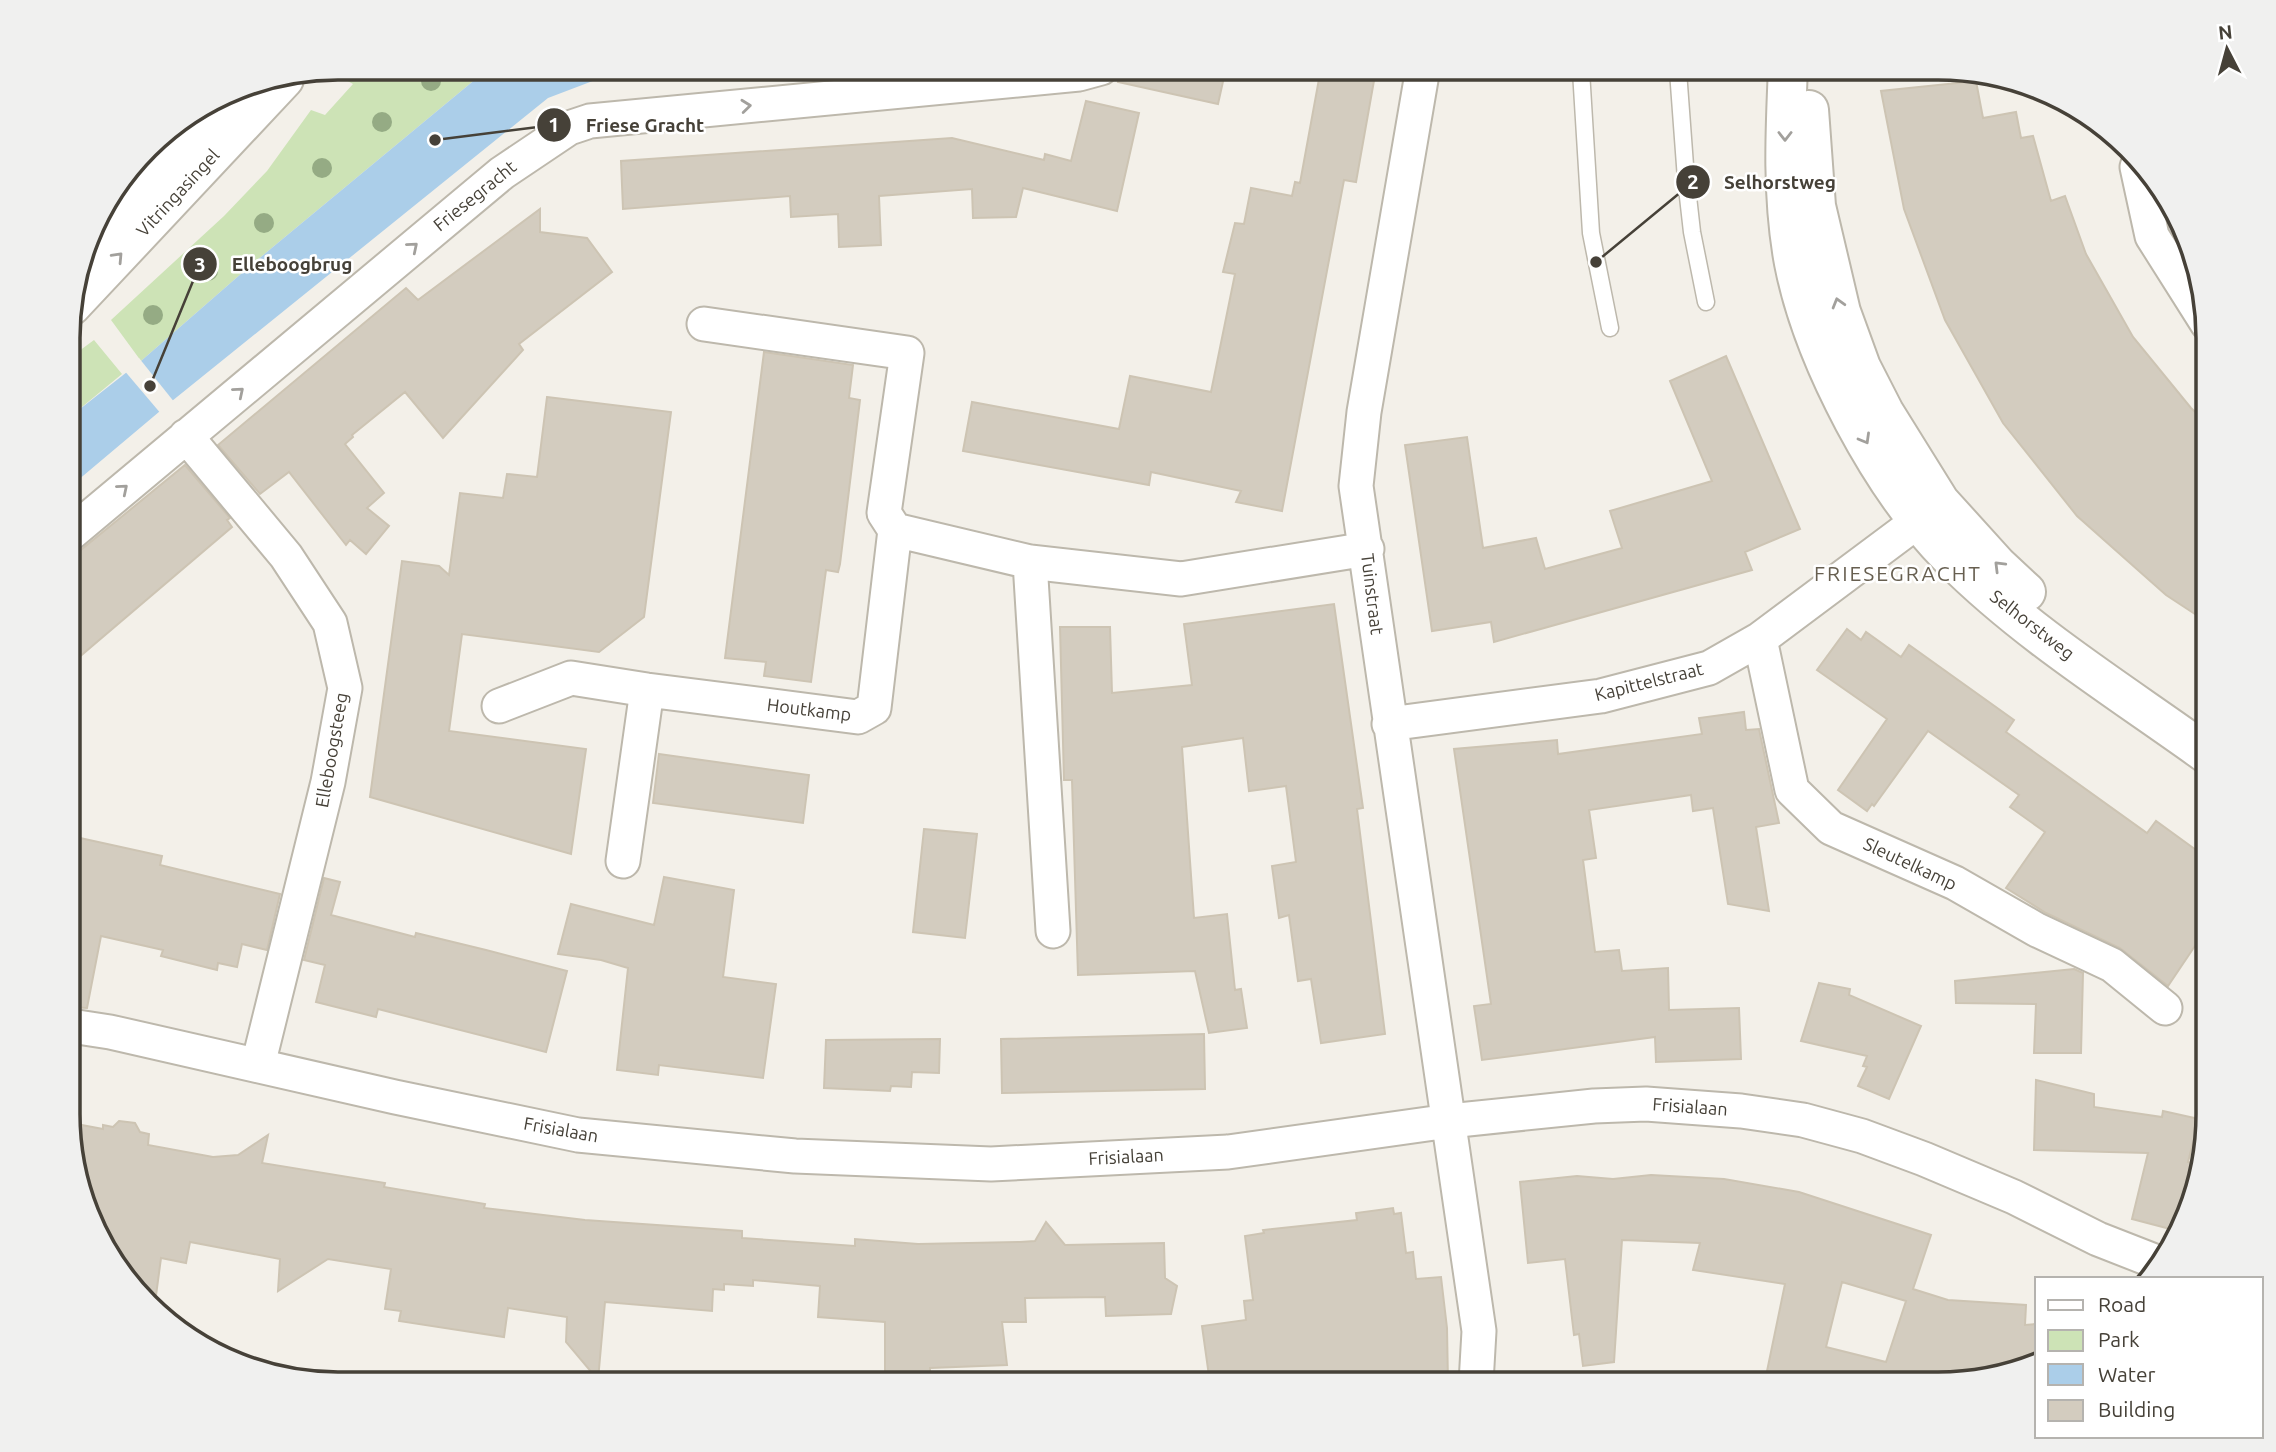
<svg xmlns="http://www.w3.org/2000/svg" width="2276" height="1452" font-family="Ubuntu,sans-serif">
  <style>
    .green { fill: #cde3b6 }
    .water { fill: #abcee9 }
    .pier { fill: #f3f0e9 }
    .building { fill: #d3ccbf; stroke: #cdc4b3; stroke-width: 2; fill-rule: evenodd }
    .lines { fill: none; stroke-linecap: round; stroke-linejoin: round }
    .service-casing { stroke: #bdb8ac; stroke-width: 19 }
    .minor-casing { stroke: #bdb8ac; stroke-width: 37 }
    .tertiary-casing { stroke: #bdb8ac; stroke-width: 42 }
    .service { stroke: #fff; stroke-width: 16 }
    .minor { stroke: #fff; stroke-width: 33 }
    .tertiary { stroke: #fff; stroke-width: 38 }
    .tree { fill: #95ab84 }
    .oneway { stroke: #a2a09c }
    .labels { text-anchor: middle; stroke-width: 5; stroke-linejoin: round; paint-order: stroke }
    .street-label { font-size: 18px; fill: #464138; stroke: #fff }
    .quarter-label { font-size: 21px; letter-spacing: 2px; fill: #675f50; stroke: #fff }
    .rim { fill: none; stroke: #464138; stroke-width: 3.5 }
    .leader { fill: none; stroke: #464138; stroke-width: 2.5 }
    .callout-dot { fill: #464138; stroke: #fff; stroke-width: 2.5 }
    .mark-label { font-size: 21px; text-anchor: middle; font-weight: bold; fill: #fff }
    .callout-label { font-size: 19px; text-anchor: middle; font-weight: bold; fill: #464138; stroke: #fff; stroke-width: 5; stroke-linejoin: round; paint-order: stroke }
  </style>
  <rect width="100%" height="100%" fill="#f3f0e9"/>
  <path class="green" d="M345,68H489L250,266L141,361L111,320L224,216L267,171L311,110L325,115L353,84L337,75Z
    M94,340L122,374L71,416V357Z"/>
  <path class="water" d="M720,68L598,79L548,98L172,401L71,486V416L141,361L250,266L489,68Z"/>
  <path class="pier" d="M139,358L175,403L162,415L123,369Z"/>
  <path class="building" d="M1120,68H1226L1218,104L1118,82Z
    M1321,68H1340L1375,75L1356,182L1344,180L1282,511L1236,502L1241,491L1151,472L1149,485L963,451L972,402L1119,429L1130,376L1211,392L1235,274L1223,272L1235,223L1244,224L1251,188L1292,196L1295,182L1300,183Z
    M1976,81L1983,118L2016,112L2021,138L2033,136L2051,201L2065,196L2086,254L2133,337L2191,408L2207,423V622L2166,595L2077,516L2003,423L1945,320L1904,209L1881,91Z
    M1086,101L1139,113L1117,211L1023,188L1016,217L973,218L972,189L879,196L881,245L839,247L838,214L791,217L790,196L623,209L621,161L952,138L1044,160L1045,154L1071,161Z
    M540,209V232L587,238L612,272L519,344L523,350L443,438L405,392L352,435L353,437L345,444L384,493L367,508L389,526L366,554L350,540L346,545L289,472L260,494L218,445L406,288L418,300Z
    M764,352L853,365L849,398L860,400L840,564L838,572L826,570L811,682L764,676L766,662L725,658Z
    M1726,356L1800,529L1745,552L1752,570L1494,642L1491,622L1432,631L1405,445L1467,437L1483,548L1536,538L1545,569L1622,548L1610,511L1712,481L1670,381Z
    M547,397L671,412L644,617L599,652L462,634L449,731L586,749L571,854L370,797L402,561L439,566L449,575L460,493L503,498L507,474L537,477Z
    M185,465L230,518L227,520L232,527L71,664V558Z
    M1334,604L1363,808L1357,809L1385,1034L1321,1043L1311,979L1298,981L1289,915L1279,918L1272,866L1296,862L1286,786L1249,791L1243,738L1182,747L1194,918L1227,914L1235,990L1241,989L1247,1028L1209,1033L1195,971L1078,975L1072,780H1064L1060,627H1110L1112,693L1192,685L1184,624Z
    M1847,629L1861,640L1866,632L1901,657L1909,645L2014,720L2006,732L2147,833L2156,821L2207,858V928L2168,986L2120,948L2046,913L2006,888L2045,832L2010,807L2019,795L1928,731L1874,806L1872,804L1867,811L1838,790L1887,719L1817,670Z
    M1744,712L1746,730L1759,729L1779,823L1756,827L1769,911L1728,904L1713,808L1693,811L1691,795L1589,810L1596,858L1583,860L1595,952L1619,950L1622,971L1668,968L1669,1010L1739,1008L1741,1059L1656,1062L1655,1037L1482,1060L1474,1006L1491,1004L1454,749L1557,740L1558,754L1702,734L1699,718Z
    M659,754L809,775L803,823L653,803Z
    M924,829L977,834L965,938L913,932Z
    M71,836L162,856L160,865L280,894L267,950L242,944L237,967L218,963L217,970L161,956L163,950L101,936L87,1008L71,1007Z
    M664,877L734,890L723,977L776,984L763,1078L659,1065L658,1075L617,1070L628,968L601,960L558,954L571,904L654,925Z
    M324,878L340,882L331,915L415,937L416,933L486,950L567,971L546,1052L378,1009L376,1017L316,1002L325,965L304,960Z
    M2074,969L2083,973L2081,1053H2034L2036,1004L1956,1003L1955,981Z
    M1819,983L1850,989L1849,995L1921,1026L1889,1099L1858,1086L1867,1067L1863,1066L1867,1056L1801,1041Z
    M1204,1034L1205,1089L1002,1093L1001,1039Z
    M940,1039L939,1073L912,1072L911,1087L891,1086L890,1091L824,1088L826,1040Z
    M2036,1080L2094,1094V1107L2162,1117L2163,1111L2199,1119L2188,1162L2200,1165L2194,1200L2178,1231L2132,1219L2148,1153L2034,1150Z
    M119,1121L135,1123L140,1132L149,1134L148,1145L213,1157L238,1155L268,1135L262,1163L385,1183L384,1187L485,1204L484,1208L585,1220L742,1231V1238L855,1246V1239L918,1244L1020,1242L1035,1241L1046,1222L1065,1245L1164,1243L1165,1278L1177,1286L1171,1314L1106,1316L1105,1297L1025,1298L1026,1322H1002L1007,1365L930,1368V1384H885V1322L818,1317L820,1286L753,1280V1286L724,1284V1290L713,1289L712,1311L605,1302L598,1380L566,1342L567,1317L508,1308L504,1337L399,1321L401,1311L385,1309L391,1269L328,1259L278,1291L280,1259L190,1242L186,1263L161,1258L155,1303L105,1249L71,1148V1123L103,1129V1125L113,1127Z
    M1651,1175L1724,1179L1799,1192L1931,1235L1913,1289L1948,1300L2026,1305L2025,1325L2036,1324V1358L1955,1383H1802L1766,1376L1785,1284L1693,1270L1700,1243L1622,1240L1614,1362L1583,1366L1579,1334L1574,1335L1565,1259L1528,1263L1520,1182L1577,1176L1613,1179ZM1842,1282L1906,1301L1886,1362L1826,1347Z
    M1393,1208L1394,1214L1401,1213L1406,1253L1413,1252L1416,1279L1441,1277L1447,1328L1448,1383H1347L1348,1371L1230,1383H1210L1202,1326L1246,1320L1244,1301L1253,1300L1245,1236L1264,1233L1263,1230L1357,1220L1356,1213Z"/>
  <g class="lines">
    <g class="service-casing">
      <path id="service" d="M1581,71L1591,233L1610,328
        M1678,71L1686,179L1692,232L1706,302"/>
    </g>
    <g class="minor-casing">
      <path id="minor" d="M1423,68L1364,412L1356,486L1479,1331L1476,1383
        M2137,167L2152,236L2207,323
        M186,436L286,556L330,623L345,688L328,782L258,1065
        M895,530L1030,562L1181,579L1367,549
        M71,533L502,173L569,128L590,121L1079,74L1101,68
        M1030,562L1053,931
        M1760,639L1792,790L1831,828L1955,883L2037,930L2112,965L2165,1008
        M499,706L571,678L647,690L858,717L874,708L895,530L884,513L907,353L704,324
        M1389,724L1601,696L1709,668L1760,639L1906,530L1937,504
        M623,861L647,690
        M71,1026L110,1032L395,1097L578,1135L795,1156L991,1164L1228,1152L1449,1121L1594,1106L1646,1104L1741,1111L1803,1120L1862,1136L1924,1159L2014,1197L2098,1239L2162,1264"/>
    </g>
    <g class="tertiary-casing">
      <path id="tertiary" d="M1788,68C1785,133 1782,199 1794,263C1813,360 1882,489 1951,558C2027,634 2121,692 2207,754
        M1809,110L1816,206L1841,312L1861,367L1884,412L1940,502L1998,566L2026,592
        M88,245L168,166L233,90
        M71,306L284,79"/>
    </g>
    <use href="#service" class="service"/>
    <use href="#minor" class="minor"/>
    <use href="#tertiary" class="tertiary"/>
  </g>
  <g class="tree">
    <circle cx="431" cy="81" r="10"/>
    <circle cx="382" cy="122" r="10"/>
    <circle cx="322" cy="168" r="10"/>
    <circle cx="264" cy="223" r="10"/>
    <circle cx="208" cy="271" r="10"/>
    <circle cx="153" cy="315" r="10"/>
  </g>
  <defs><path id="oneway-chevron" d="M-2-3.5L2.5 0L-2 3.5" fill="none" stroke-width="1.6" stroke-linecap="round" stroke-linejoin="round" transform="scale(1.75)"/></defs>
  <g class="oneway">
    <use href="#oneway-chevron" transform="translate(746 106) rotate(-6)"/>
    <use href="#oneway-chevron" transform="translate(1785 136) rotate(90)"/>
    <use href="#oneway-chevron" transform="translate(413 247) rotate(-40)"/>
    <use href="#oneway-chevron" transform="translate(118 257) rotate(-47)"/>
    <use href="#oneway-chevron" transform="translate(1838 303) rotate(-106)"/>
    <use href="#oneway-chevron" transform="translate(239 392) rotate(-40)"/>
    <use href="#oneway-chevron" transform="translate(1865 439) rotate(60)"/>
    <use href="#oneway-chevron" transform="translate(123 489) rotate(-40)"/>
    <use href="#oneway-chevron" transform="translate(1999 566) rotate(-135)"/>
  </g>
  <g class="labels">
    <g class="street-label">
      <text transform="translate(178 193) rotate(-47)" y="6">Vitringasingel</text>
      <text transform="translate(475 196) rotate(-39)" y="6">Friesegracht</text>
      <text transform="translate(1372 594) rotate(83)" y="6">Tuinstraat</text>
      <text transform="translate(2032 625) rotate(38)" y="6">Selhorstweg</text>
      <text transform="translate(1649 682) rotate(-14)" y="6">Kapittelstraat</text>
      <text transform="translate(809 710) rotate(7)" y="6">Houtkamp</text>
      <text transform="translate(332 750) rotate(-80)" y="6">Elleboogsteeg</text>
      <text transform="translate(1910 864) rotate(25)" y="6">Sleutelkamp</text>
      <text transform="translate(1690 1107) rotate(4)" y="6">Frisialaan</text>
      <text transform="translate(561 1130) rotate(10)" y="6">Frisialaan</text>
      <text transform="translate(1126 1157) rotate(-3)" y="6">Frisialaan</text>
    </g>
    <g class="quarter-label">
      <text x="1898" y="581">FRIESEGRACHT</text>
    </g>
  </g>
  <path d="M0 0H2276V1452H0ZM338 80H1938A258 258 0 0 1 2196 338V1114A258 258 0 0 1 1938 1372H338A258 258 0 0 1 80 1114V338A258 258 0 0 1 338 80Z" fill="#f0f0ef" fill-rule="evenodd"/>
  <path class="rim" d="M338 80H1938A258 258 0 0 1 2196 338V1114A258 258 0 0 1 1938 1372H338A258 258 0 0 1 80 1114V338A258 258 0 0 1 338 80Z"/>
  <path class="leader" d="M435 140L554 125M1596 262L1693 182M150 386L200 264"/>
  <g class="callout-dot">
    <circle cx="435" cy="140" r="7"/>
    <circle cx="1596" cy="262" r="7"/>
    <circle cx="150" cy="386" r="7"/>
    <circle cx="554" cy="125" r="18"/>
    <circle cx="1693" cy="182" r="18"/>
    <circle cx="200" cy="264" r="18"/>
  </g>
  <g class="mark-label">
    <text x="554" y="132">1</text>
    <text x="1693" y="189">2</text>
    <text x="200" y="272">3</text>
  </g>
  <g class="callout-label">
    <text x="645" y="132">Friese Gracht</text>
    <text x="1780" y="189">Selhorstweg</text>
    <text x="292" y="271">Elleboogbrug</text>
  </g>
  <rect x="2035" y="1277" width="228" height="161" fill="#ffffff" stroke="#b5b3af" stroke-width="2"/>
  <rect x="2048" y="1300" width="35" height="10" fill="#ffffff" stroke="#b5b3af" stroke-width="2"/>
  <text x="2098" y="1312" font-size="21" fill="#464138">Road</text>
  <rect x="2048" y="1330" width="35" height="21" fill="#cde3b6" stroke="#b5b3af" stroke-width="2"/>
  <text x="2098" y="1347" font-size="21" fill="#464138">Park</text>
  <rect x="2048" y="1364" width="35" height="21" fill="#abcee9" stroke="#b5b3af" stroke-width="2"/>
  <text x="2098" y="1382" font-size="21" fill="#464138">Water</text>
  <rect x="2048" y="1400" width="35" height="21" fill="#d3ccbf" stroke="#b5b3af" stroke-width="2"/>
  <text x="2098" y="1417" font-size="21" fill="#464138">Building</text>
  <g transform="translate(2227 49) rotate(354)" stroke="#ffffff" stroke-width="5" paint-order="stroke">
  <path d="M0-5L12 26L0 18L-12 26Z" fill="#464138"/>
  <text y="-10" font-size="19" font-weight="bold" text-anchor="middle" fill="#464138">N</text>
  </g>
</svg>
